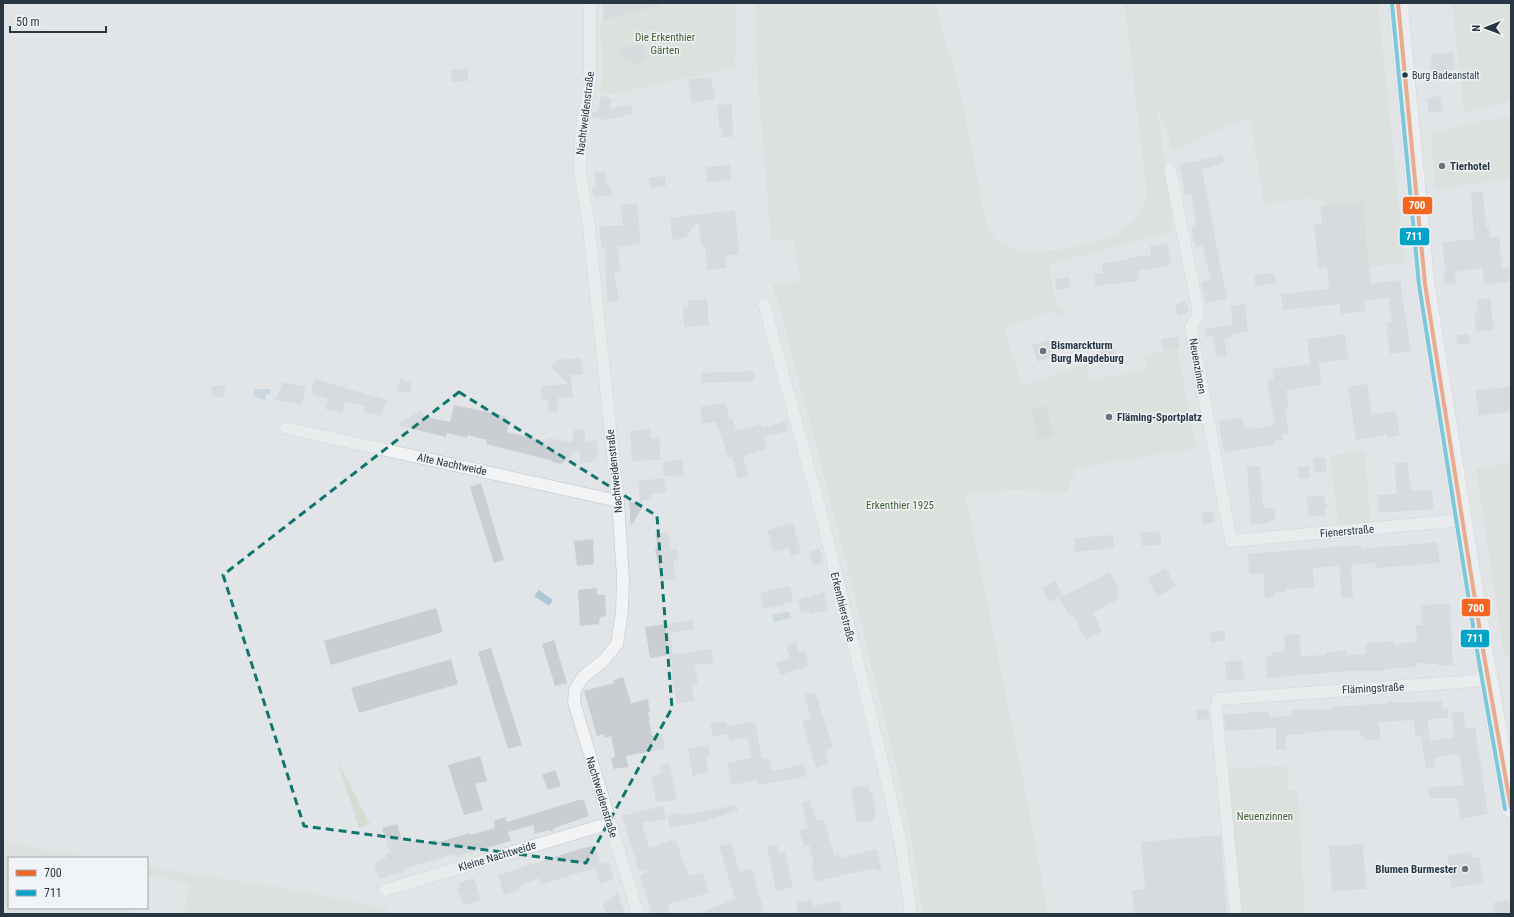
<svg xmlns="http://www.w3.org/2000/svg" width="1514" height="917" font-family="'Roboto Condensed',sans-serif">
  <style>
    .green { fill: #d4dcd3 }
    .water { fill: #afc7d4 }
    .building { fill: #cbced0 }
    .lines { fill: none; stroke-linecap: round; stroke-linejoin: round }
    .minor-casing { stroke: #c0c3c6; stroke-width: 13 }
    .primary-casing { stroke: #bec2c6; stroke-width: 20 }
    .minor { stroke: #f2f3f4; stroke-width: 12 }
    .primary { stroke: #f6f7f7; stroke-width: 19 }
    .bus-1-casing { stroke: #f0f4f7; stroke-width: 7 }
    .bus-2-casing { stroke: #f0f4f7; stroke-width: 7 }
    .bus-1 { stroke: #f26522; stroke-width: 4 }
    .bus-2 { stroke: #02a3c7; stroke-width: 4 }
    .marked { fill: none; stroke: #0f766e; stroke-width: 3; stroke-dasharray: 8 5; stroke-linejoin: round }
    .bus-dot { fill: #283643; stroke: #f0f4f7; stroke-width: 1.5 }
    .poi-dot { fill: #69737d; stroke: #f0f4f7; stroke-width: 1.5 }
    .labels { text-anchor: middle; stroke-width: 3; stroke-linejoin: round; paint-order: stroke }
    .bus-label { font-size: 10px; fill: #283643; stroke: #f0f4f7; text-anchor: start }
    .park-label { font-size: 11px; fill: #435f34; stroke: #f0f4f7 }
    .street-label { font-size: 11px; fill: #283643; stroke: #f0f4f7 }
    .poi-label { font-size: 11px; font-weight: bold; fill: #283643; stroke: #f0f4f7; text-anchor: start }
    .line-badge { stroke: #f0f4f7; stroke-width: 1.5 }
    .badge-label { font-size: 11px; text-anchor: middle; font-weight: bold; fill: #fff }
  </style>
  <rect width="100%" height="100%" fill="#e2e5e8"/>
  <path class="green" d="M673,3H736L735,68L613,94L601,95V81L603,80L600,23H603V20Z
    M755,3H935L962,98L987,228C1002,254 1027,253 1054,250C1087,246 1129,239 1144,205C1149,195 1142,154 1141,142C1135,95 1130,49 1124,3H1378L1405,263L1370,267L1363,202L1323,206L1322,201H1316L1314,198L1264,204L1250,117L1173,150L1157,105L1173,232L1049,264L1055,299L1067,317L1052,312L1004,326L1022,386L1086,364L1091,380L1147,369L1144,355L1177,347L1196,448L1076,468L1067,493C1032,489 999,490 965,493L1027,799L1048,914H923L907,813L851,580L781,312L772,284L800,281L794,242L791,239H771L757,72Z
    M1452,3H1511V101L1464,112Z
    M1511,115V179L1435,189L1431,133Z
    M1365,451L1370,522L1338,525L1330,455Z
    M1511,463V656H1504L1476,468Z
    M337,760L370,824L359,828Z
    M1287,765L1288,790H1298L1305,914H1240L1227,769Z
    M3,842L95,858H9V908H132V914H3Z
    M147,867L284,888L386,908L388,914H184L189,883L147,875Z"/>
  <path class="water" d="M254,389H270V394L266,395L265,400L253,396Z
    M539,590L553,600L549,606L534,596Z
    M789,611L791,618L774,622L772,615Z"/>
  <path class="building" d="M603,3H659L660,6L603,20Z
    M642,44L646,61L632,64L631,59L623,60L620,48Z
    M1453,52L1455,69L1450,70V73L1441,74L1442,78L1432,79L1431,54Z
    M468,69V81L451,82V70Z
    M703,77V79L711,78L715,99L692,103L688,80Z
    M601,96L612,98L610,109L631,104L633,114L607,120L592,117V112L598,111Z
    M1440,96L1443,111L1429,113L1427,98Z
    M732,104L733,137H722V129H719L718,105Z
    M1222,155L1224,162L1202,170L1227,299L1206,303L1201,282L1211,279L1203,246L1195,247L1191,226L1196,225L1191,194L1185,195L1179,165Z
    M730,165L731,180L707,182L706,167Z
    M605,172L607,186L610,185L612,195L594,197L592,188L596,187L594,173Z
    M665,176L666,186L650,188L649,178Z
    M1483,191L1486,227H1489L1490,238L1499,237L1502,268L1509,267L1510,282L1484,284L1482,268L1455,272L1456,283L1444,284L1443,273H1446L1442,242L1474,239L1471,192Z
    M1363,202L1371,284L1401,280L1402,296L1411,351L1390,354L1386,331H1388L1387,323L1392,322L1389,298L1364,301L1365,311L1341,314L1340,304L1283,310L1281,294L1329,289L1327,267L1318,268L1314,225L1322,224L1320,206Z
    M637,203L641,244L618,247L620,271H614L619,301L607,302L605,248L602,249L599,227L623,225L621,205Z
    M735,210L739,254L725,256L727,268L707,270L705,245L702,246L698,221L686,238L672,240L670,218Z
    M1167,244L1171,265L1138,271L1139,281L1095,286L1094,274L1103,273L1102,263L1128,260V258L1151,255L1150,246Z
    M1274,273L1276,283L1255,286L1254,275Z
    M1069,277L1071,288L1056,290L1055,279Z
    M1490,298L1494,330L1476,332L1474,313H1479L1477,300Z
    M707,299L709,325L684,327L683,307H688L687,301Z
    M1186,301L1189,312L1178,316L1175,305Z
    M1245,304L1248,332L1232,334V336L1224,338L1227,356L1217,357L1213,336L1206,337L1205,329L1233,324L1231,306Z
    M1345,334L1348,359L1319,363L1321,385L1286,390L1289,407L1285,408L1289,434L1282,435L1283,440L1274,441L1275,444L1224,452L1218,421L1242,417L1245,428L1252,427L1253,429L1275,425L1267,380L1274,379L1272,369L1310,364L1307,339Z
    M1469,334L1471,343L1457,345L1456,335Z
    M1178,336L1180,347L1163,350L1161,340Z
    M1049,340L1054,357L1038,362L1032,345Z
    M1112,343L1115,354L1100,357L1098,345Z
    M581,358L583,374L571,375L573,397L558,398L557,412L547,411L548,399H542L541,386L568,384L550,366L556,360Z
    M754,371V381L702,383V373Z
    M314,379L387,400L381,416L364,412L365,406L345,402L342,413L325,409L328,399L311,394Z
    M400,379L412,383L410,394L397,390Z
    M283,382L306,387L302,405L275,400Z
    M1367,384L1372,415L1396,411L1400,435L1387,438L1386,435L1356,440L1348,387Z
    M225,385L224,398L211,395L212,386Z
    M1511,386V411L1479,416L1475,391Z
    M726,403L729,420L733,419L735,431L760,424L762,428L786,421L788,431L764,437L767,449L743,456L748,476L738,479L732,457L728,458L719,428H717L716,422L702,424L700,407Z
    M454,405L507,416L509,423L507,432L547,441V438L572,442L574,430L584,429L586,442L597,440L598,455L592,462L580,464L579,450L561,464L552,462L550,460L486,444L487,440L468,435L467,438L447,433L446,437L397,425L421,410L426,417L450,422Z
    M1046,405L1053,437L1038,440L1031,408Z
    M650,429L651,439L659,438L661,460L632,461L630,431Z
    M1325,457L1327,472L1315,473L1313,458Z
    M682,459L684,475L664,476L663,463Z
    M1407,462L1411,491L1432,490L1434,509L1379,513L1378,495L1396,494L1395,463Z
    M1260,466L1263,507L1275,509V520L1270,521V523L1251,524L1247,467Z
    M1309,466L1310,478L1299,479L1298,467Z
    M664,478L666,492L651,494V499L640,501L638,481Z
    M481,483L504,560L494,563L470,487Z
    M1324,495L1325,503L1328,506L1325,509L1326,515L1308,516L1307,497Z
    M642,501V508L631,526L629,502Z
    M1213,511L1215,522L1203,524L1201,513Z
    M793,523L801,553L791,556L789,548L773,552L775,549L773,550L767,530Z
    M1160,531L1162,545L1142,546L1140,533Z
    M668,532L671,550L677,549L679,559L673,560L676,579L661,581L655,548L658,547L655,534Z
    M1113,535L1114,548L1075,552L1074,538Z
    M593,539L594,564L577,566L574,541Z
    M1437,542L1440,563L1376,568V563L1351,565L1353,597L1342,598L1339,566L1313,568L1314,588L1286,589V592L1274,593V597L1265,598L1263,573L1249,574L1248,554L1361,545V549Z
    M820,549L823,563L813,566L809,552Z
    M1166,568L1176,586L1157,597L1147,578Z
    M1110,572L1120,590L1117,592L1120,598L1093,613L1102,631L1086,640L1073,615L1070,617L1059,598Z
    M1055,581L1063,595L1049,602L1042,588Z
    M790,586L793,602L764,609L760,593Z
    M597,588V595H605L606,616L600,617L599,624L580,626L578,590Z
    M824,592L828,610L810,614L809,611L801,613L798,600Z
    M1450,604L1453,665L1438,666V664L1416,663L1417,667L1384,669L1385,671H1349L1267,678L1266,657L1272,656V652L1285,651L1284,635L1300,634L1301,656L1326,655V652L1347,651V655L1366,654V643L1394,641V644L1417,642L1416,625H1422L1421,605Z
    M436,608L443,632L331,665L324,641Z
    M693,620L694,629L670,633L673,654L650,658L645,627Z
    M1224,630L1226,640L1211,643L1209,633Z
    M554,640L567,683L555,686L542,644Z
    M796,642L799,652L805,650L809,666L780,675L776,663L790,659L787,649L788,645Z
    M491,648L522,745L508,749L478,652Z
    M711,649L714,663L694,665L698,683L691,685L695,700L677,704L671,675H673L669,655Z
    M451,659L458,684L359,713L351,688Z
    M1242,660L1244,679L1227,680L1225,662Z
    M623,677L631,703L648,699L650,712H648L652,736L662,734L665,749L626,756L628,767L614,769L611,758L615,757L611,736L605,738L604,734L597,736L584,691L614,683L613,680Z
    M815,692L833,747L825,750L829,764L816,768L802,721L811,718L804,695Z
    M1390,701L1396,703L1442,701V709L1448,708V718L1428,719L1429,735L1415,736L1414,720L1379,722L1380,739L1365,740L1364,736H1360V730L1305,732L1306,734L1286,735V750H1276V728L1226,731L1224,715L1269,711V717L1289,716V714L1292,713L1291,710L1330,709V707L1388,703Z
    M1208,709L1209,719L1197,720L1196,710Z
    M1464,712L1465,729L1475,727L1488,814L1460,819L1457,798H1429L1428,788L1464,785L1459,754L1434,758L1435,767L1426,769L1421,738L1430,736L1431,741L1454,737L1452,713Z
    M726,721L728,727L755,721L762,759L769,757L772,771L804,764L807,776L758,785L757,780L732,785L727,763L752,758L747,737L730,741L728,734L713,737L710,724Z
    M708,745L710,756L706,757L708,772L693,776L688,749Z
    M480,756L487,781L475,784L483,810L464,815L448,765Z
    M669,764L677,798L676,800L656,802L651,777L661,774L660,766Z
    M555,770L561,786L548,790L542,775Z
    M868,785L869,793H872L876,815L870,823L867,821L857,823L851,788Z
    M578,800H584L589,816L554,828L552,832L548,830L535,834L533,825L508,832L511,841L455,857L454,854L403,869V872L379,879L374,863L386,858L385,854L390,853L382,828L397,824L403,844L419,839L422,844L435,840L436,842L442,841L470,833V835L495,828L494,821L505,817L507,822Z
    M810,800L816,821L824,819L834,856L839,854L840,858L877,849L882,872L874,868L815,882L811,866H814L809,845L804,846L799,830L808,828L802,802Z
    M737,805L738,811L700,822L670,828L668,815L681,813L682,815Z
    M663,806L666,819L642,823L649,848L675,839L689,876L703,872L709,893L668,904L670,914H652L640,876L650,868L639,871L622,816Z
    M1221,835L1227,914H1134L1132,890L1145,889L1141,842Z
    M731,843L739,872L752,869L764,912L757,914H698L735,899L719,846Z
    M1363,844L1366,889L1332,891L1329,846Z
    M777,845L779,854L785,852L793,887L776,891L767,847Z
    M595,846L601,864L609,862L614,879L600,883L596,868L541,884L539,878L519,886L520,890L504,895L498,875L583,848Z
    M1471,852L1472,858L1479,857L1483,882L1452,888L1447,856Z
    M474,878L481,900L463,906L457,888L460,887L459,883Z
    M618,892L625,914H606L603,904Z
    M811,899L813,906L839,901L842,914H798L796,903Z
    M1509,900L1511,914H1494L1493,903Z"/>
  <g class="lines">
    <g class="minor-casing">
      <path id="minor" d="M590,3V83L581,134L580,171L588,219L618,501L623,578L622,612L617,644L604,660L582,678L575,690L574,702L638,914
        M1170,169L1198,309L1197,317L1191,327L1231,541L1463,520
        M764,304L821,513L885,773L901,845L911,914
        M286,428L618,501
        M385,890L610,823
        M1236,914L1216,708L1218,699L1463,682L1487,679"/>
    </g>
    <g class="primary-casing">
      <path id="primary" d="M1398,3L1425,284L1482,644L1511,808"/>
    </g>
    <use href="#minor" class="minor"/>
    <use href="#primary" class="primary"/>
    <g class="bus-1-casing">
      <path id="bus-1" d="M1398,3L1425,284L1482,644L1511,808"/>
    </g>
    <g class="bus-2-casing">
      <path id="bus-2" d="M1392,4L1419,285L1476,645L1505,809"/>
    </g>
    <use href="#bus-1" class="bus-1"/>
    <use href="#bus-2" class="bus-2"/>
  </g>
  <path d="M0 0H1514V917H0ZM459,392L657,516L672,708L586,863L304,826L223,575Z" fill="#e2e5e8" fill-opacity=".55" fill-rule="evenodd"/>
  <path class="marked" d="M459,392L657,516L672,708L586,863L304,826L223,575Z"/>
  <circle class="bus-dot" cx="1405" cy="75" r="3.5"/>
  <g class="poi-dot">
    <circle cx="1442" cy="166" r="4"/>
    <circle cx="1043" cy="351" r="4"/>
    <circle cx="1109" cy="417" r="4"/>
    <circle cx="1465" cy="869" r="4"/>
  </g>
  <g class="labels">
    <g class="bus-label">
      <text x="1412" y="79">Burg Badeanstalt</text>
    </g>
    <g class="park-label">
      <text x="665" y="41">Die Erkenthier<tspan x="665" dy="13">Gärten</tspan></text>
      <text x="900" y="509">Erkenthier 1925</text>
      <text x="1265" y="820">Neuenzinnen</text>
    </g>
    <g class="street-label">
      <text transform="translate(585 113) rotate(-83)" y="4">Nachtweidenstraße</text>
      <text transform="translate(1198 366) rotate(80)" y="4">Neuenzinnen</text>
      <text transform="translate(452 464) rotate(12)" y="4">Alte Nachtweide</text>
      <text transform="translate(614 471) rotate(-96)" y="4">Nachtweidenstraße</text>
      <text transform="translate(1347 531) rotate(-5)" y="4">Fienerstraße</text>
      <text transform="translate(843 607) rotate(76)" y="4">Erkenthierstraße</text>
      <text transform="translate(1373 688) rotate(-3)" y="4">Flämingstraße</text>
      <text transform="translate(602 797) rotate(73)" y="4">Nachtweidenstraße</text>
      <text transform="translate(497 856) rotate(-17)" y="4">Kleine Nachtweide</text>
    </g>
    <g class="poi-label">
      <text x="1450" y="170">Tierhotel</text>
      <text x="1051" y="349">Bismarckturm<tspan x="1051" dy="13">Burg Magdeburg</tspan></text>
      <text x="1117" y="421">Fläming-Sportplatz</text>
      <text x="1457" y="873" text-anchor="end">Blumen Burmester</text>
    </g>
  </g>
  <g class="line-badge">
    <rect x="1402" y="196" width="31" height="19" rx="4" fill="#f26522"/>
    <rect x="1399" y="227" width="31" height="19" rx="4" fill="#02a3c7"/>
    <rect x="1461" y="598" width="30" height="19" rx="4" fill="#f26522"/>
    <rect x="1460" y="629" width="30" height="19" rx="4" fill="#02a3c7"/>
  </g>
  <g class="badge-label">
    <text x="1417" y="209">700</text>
    <text x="1414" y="240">711</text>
    <text x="1476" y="612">700</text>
    <text x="1475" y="642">711</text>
  </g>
  <rect width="1514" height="917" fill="none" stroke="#283643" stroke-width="8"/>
  <rect x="8" y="857" width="140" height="52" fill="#f0f4f7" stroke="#a0a8af"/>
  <rect x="16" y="870" width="20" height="6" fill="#f26522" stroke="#a0a8af"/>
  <text x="44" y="877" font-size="12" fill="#283643">700</text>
  <rect x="16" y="890" width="20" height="6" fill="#02a3c7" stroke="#a0a8af"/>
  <text x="44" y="897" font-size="12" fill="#283643">711</text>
  <g transform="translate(1486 28) rotate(269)" stroke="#f0f4f7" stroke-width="3" paint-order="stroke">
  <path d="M0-3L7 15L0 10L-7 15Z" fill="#283643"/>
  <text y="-6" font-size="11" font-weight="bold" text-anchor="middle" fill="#283643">N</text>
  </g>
  <path d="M10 26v6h96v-6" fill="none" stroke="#283643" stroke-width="2"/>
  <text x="16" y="26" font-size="12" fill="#283643" stroke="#f0f4f7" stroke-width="3" paint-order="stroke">50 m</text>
</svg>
